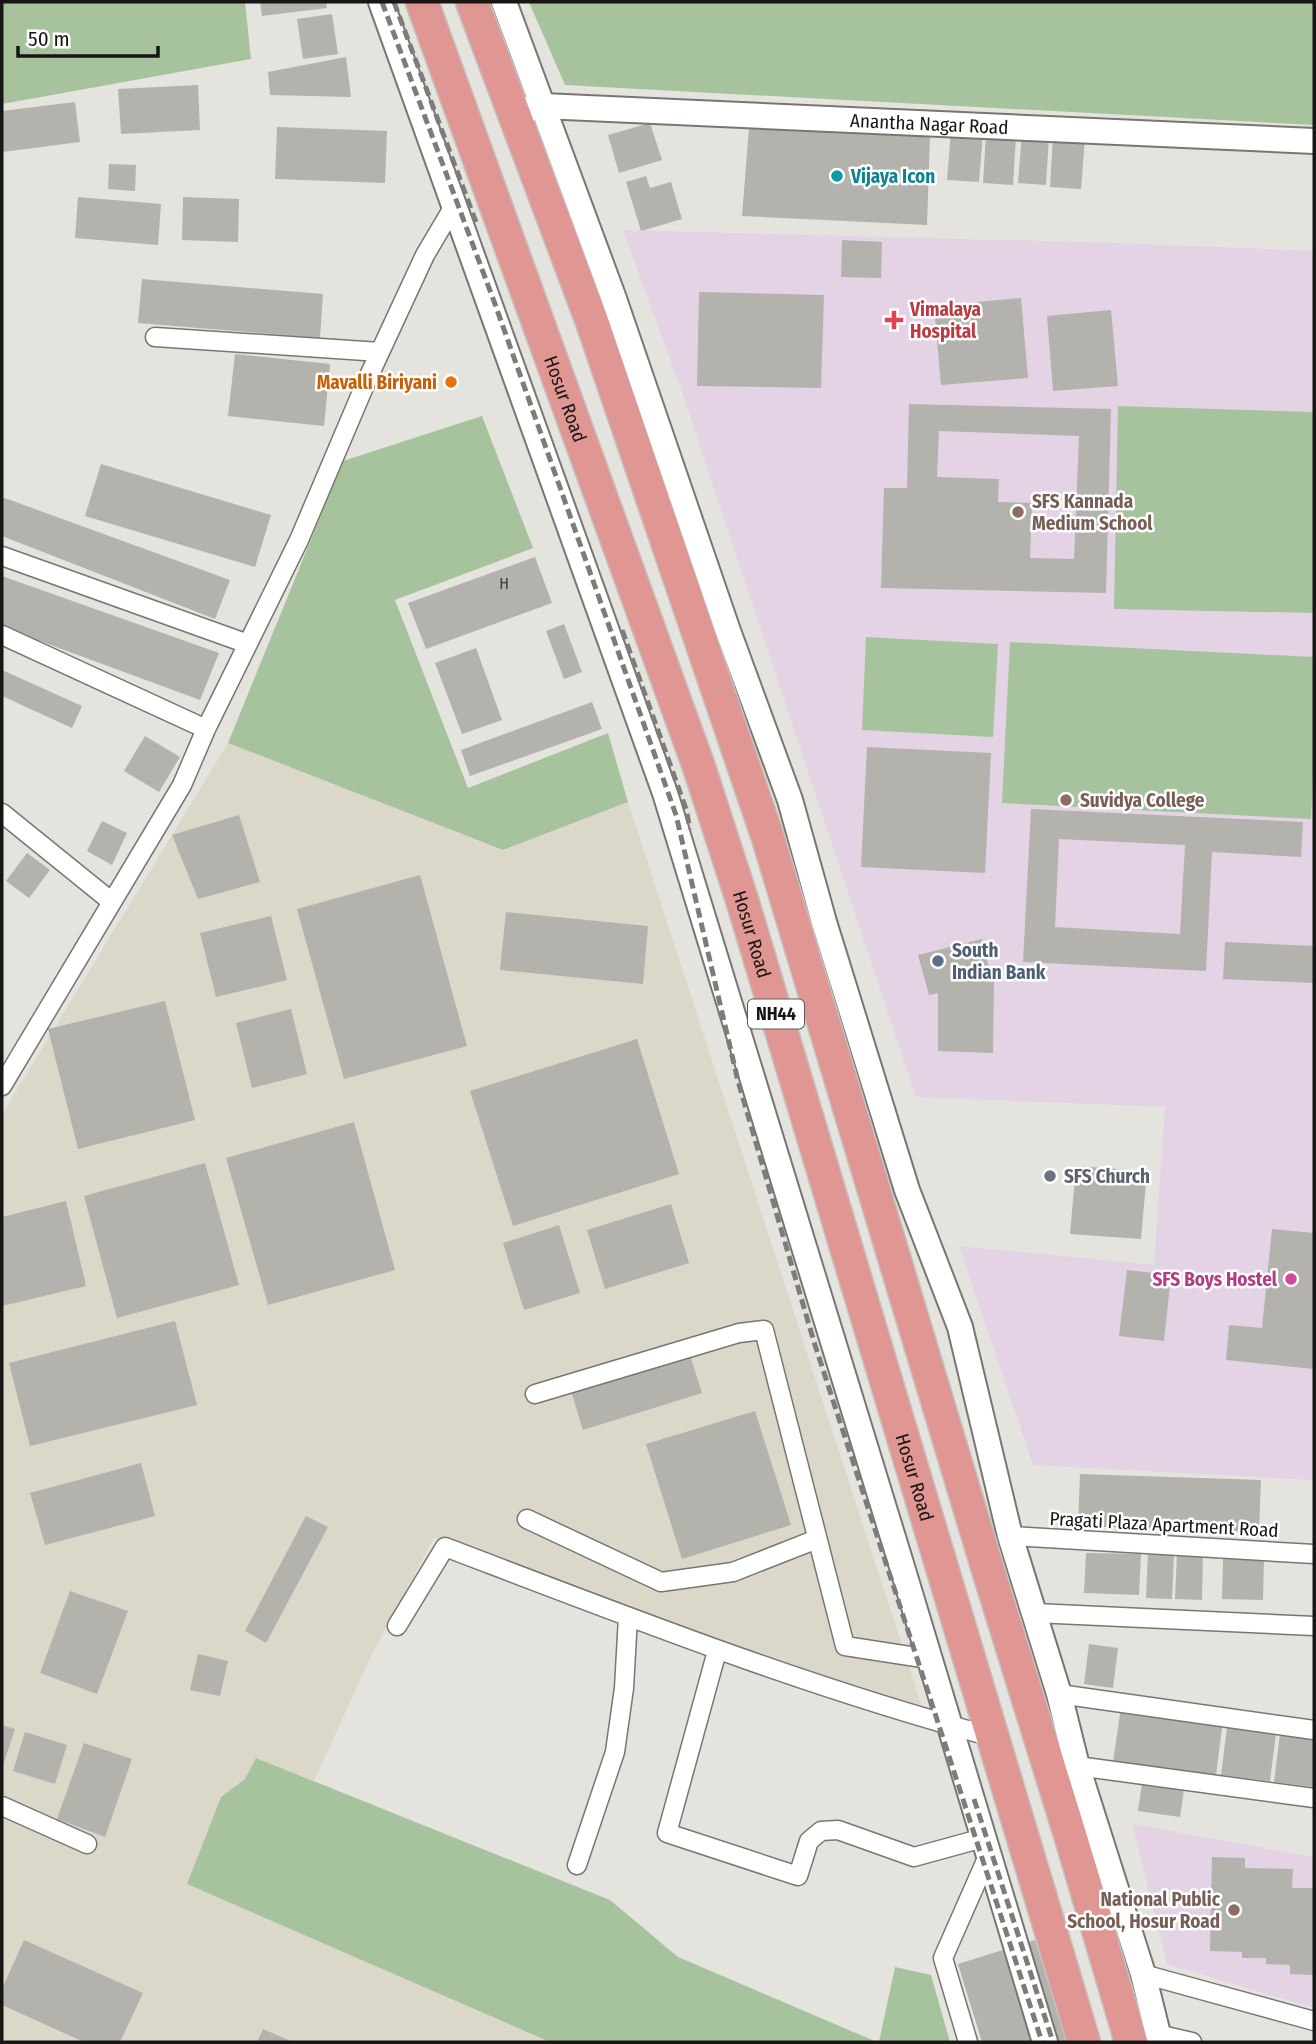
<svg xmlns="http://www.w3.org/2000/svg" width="1316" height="2044" font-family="'Fira Sans Condensed',sans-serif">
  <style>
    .built { fill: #dbd8ca }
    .education { fill: #e3d3e5 }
    .medical { fill: #e4d3e5 }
    .green { fill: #a6c39e }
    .building { fill: #b3b2ac; fill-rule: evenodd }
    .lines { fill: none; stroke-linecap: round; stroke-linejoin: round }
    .street-casing { stroke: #777670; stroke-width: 21 }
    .secondary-casing { stroke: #777670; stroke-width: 28 }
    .highway-casing { stroke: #c3c2c2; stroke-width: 35 }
    .street { stroke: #fff; stroke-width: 18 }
    .secondary { stroke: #fff; stroke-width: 24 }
    .highway { stroke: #e09692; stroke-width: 32 }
    .rail { stroke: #7d7c78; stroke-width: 5; stroke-dasharray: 10 5; stroke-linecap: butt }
    .culture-dot { fill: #0f9aa8; stroke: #fff; stroke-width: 2.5 }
    .health-dot { fill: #e0444e; stroke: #fff; stroke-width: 2.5 }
    .food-dot { fill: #e8710a; stroke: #fff; stroke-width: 2.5 }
    .education-dot { fill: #8d6e63; stroke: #fff; stroke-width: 2.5 }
    .service-dot { fill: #5c6f8a; stroke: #fff; stroke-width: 2.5 }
    .worship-dot { fill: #6b7280; stroke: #fff; stroke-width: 2.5 }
    .hotel-dot { fill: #d1479c; stroke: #fff; stroke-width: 2.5 }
    .labels { text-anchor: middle; stroke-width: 5; stroke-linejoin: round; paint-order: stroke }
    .number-label { font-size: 16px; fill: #3e3d3a }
    .shield { fill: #fff; stroke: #5d5c5a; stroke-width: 2 }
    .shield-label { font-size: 18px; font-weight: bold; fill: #171614 }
    .street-label { font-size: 19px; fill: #171614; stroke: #fff }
    .culture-label { font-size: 19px; font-weight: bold; fill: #0d838f; stroke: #fff; text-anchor: start }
    .health-label { font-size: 19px; font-weight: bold; fill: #be3a42; stroke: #fff; text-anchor: start }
    .food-label { font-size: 19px; font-weight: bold; fill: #c56008; stroke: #fff; text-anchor: end }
    .education-label { font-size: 19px; font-weight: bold; fill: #785e54; stroke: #fff; text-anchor: start }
    .service-label { font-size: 19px; font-weight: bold; fill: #4e5e75; stroke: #fff; text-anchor: start }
    .worship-label { font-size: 19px; font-weight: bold; fill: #5b616d; stroke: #fff; text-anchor: start }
    .hotel-label { font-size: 19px; font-weight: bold; fill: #b23c85; stroke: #fff; text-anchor: end }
  </style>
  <rect width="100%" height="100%" fill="#e5e3dd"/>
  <path class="built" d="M228,743L502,850L628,802L925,1716L434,1538L372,1654L314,1781L256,1758L245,1779L221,1797L187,1884L550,2042H2V1114Z"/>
  <path class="education" d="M1117,243L1314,251V1480L1033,1465L959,1246L1154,1265L1165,1107L916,1097L682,392L1148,407Z
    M1132,1824L1314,1857V2008L1167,1964Z"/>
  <path class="medical" d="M623,230L1117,243L1148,407L682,392Z"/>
  <path class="green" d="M2,2H245L251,59L2,104Z
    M529,2H1314V125L565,85Z
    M1118,406L1314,412V613L1114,609Z
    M482,416L533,548L395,600L468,788L608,733L628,802L503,850L228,743L343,461Z
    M866,637L998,644L993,737L862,730Z
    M1010,642L1314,657V756L1311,819L1002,803Z
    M256,1758L610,1900L678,1957L877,2042H550L187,1884L221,1797L245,1779Z
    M895,1967L931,1975L950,2042H879Z"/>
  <path class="building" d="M260,2H326L327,8L262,16Z
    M332,14L338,54L303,59L297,19Z
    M346,57L351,97L270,95L268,72Z
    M198,85L200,130L121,134L118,89Z
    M75,102L80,142L2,152V111Z
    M650,123L662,160L619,173L608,135Z
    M277,127L387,131L385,183L275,179Z
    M749,128L930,136L927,225L742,216Z
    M951,131L983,133L979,182L947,180Z
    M1022,133L1049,135L1046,185L1018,183Z
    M986,134L1016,136L1013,185L983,183Z
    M1053,136L1085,138L1081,189L1050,187Z
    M109,164L136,165L135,191L108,189Z
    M646,176L650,188L671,182L682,219L641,231L626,182Z
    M78,197L161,204L158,245L75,238Z
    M183,197L239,199L238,242L182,240Z
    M842,240L882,242L881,278L841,277Z
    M142,279L323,294L320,338L138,323Z
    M699,292L824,295L821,388L697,386Z
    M1021,298L1028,378L941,385L934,306Z
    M1111,310L1118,386L1053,391L1047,316Z
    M235,354L330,364L324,426L228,416Z
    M909,404L1111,409L1106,593L881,588L884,488H907ZM939,431L1079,436L1074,559L1030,558L1032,503L998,502L999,479L937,477Z
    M101,464L271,515L255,567L85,516Z
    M2,497L230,580L215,619L2,536Z
    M535,557L552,603L426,649L408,603Z
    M2,576L219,653L200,700L2,627Z
    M564,624L582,672L564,679L546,631Z
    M476,648L502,720L462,734L435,663Z
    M2,670L82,706L72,728L2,696Z
    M592,702L602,729L470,776L461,750Z
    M145,736L180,757L159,792L124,771Z
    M867,747L991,753L985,873L861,867Z
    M1031,809L1303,822L1301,857L1212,852L1206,971L1023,962ZM1059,839L1185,845L1180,934L1055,927Z
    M239,815L260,882L198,899L172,835Z
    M102,821L127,833L112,865L87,851Z
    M27,853L50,870L29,898L6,881Z
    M420,875L467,1046L344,1079L297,909Z
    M506,912L648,926L643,984L500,970Z
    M271,916L287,980L216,997L200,933Z
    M982,939L992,980L985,983L994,981L993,1053L938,1051V993L929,995L918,955Z
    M1225,942L1314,946V983L1223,979Z
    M165,1001L195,1120L78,1149L48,1029Z
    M291,1009L307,1074L252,1088L236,1023Z
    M637,1039L679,1174L513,1226L470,1091Z
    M354,1122L395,1270L268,1305L226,1158Z
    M205,1163L239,1285L117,1318L84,1196Z
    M1076,1166L1147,1171L1141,1239L1070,1234Z
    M66,1201L86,1286L2,1306V1217Z
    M671,1204L689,1263L605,1289L587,1230Z
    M559,1225L580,1293L524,1310L503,1243Z
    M1272,1229L1314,1233V1369L1226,1360L1229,1325L1262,1328Z
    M1127,1270L1171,1275L1164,1341L1119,1336Z
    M175,1321L197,1405L30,1446L9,1363Z
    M689,1352L702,1393L583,1430L570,1388Z
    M755,1411L791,1525L682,1559L646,1444Z
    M141,1463L155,1516L45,1545L30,1493Z
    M1080,1474L1261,1480L1259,1532L1078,1526Z
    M306,1516L328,1527L266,1643L245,1631Z
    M1177,1552L1203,1553L1202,1600L1175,1599Z
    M1086,1553L1141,1554L1139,1595L1084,1593Z
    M1148,1553L1174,1554L1172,1599L1146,1598Z
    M1223,1558L1264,1559L1263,1600L1222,1599Z
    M70,1591L128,1611L97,1694L40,1673Z
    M1089,1644L1118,1648L1113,1688L1084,1684Z
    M198,1654L228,1661L220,1696L190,1690Z
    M1121,1707L1223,1721L1216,1775L1113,1762Z
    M2,1725L15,1729L2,1769Z
    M1227,1727L1276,1733L1270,1781L1221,1775Z
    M25,1732L67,1745L55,1784L13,1771Z
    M1280,1734L1314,1738V1787L1274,1782Z
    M84,1743L132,1759L105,1837L57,1819Z
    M1143,1777L1185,1783L1180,1817L1138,1811Z
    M1212,1857L1245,1858V1868L1293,1869L1292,1888H1314V1975L1290,1974V1965L1266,1964V1958H1242V1952L1210,1951Z
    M24,1940L143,1993L120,2042H84L2,2005V1989Z
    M1035,1940L1067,2042H982L958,1964Z
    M263,2029L293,2042H257Z"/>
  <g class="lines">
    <g class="street-casing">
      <path id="street" d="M155,337L380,352
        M2,556L248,644
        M2,635L206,729
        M2,813L112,902
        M2,1086L182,785L206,729L299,540L367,380L425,255L454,206
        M535,1394L739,1333L764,1330L845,1646L929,1659
        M527,1519L661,1582L733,1572L817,1539
        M1010,1536L1314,1554
        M1035,1613L1314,1626
        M397,1626L445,1547C626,1616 806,1687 993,1737
        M717,1651L667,1833L798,1876L809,1841L821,1831L838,1830L914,1857L983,1838
        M1059,1694L1314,1730
        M1077,1766L1314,1798
        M2,1806L87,1844
        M577,1865L615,1752L624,1688L628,1617
        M1143,1974L1314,2021
        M1157,2034L1192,2042
        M968,2042L943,1958L988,1856"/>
    </g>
    <g class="secondary-casing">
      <g id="secondary">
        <path d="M381,2L665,793L903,1570L1045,2042"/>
        <path d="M504,2L613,296L728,631L790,800L824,922L907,1190L960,1327L1010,1536L1059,1694L1077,1766L1143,1974L1160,2042"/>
        <path id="s1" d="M529,109L543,106L1314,141"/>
      </g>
    </g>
    <g class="highway-casing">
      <g id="highway">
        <path id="s2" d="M422,2L699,767L743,903L1084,2042"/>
        <path d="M472,2L592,322L768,838L988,1570L1071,1838L1131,2042"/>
      </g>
    </g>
    <use href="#street" class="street"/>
    <use href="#secondary" class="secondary"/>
    <use href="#highway" class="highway"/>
    <path class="rail" d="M382,2L495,304L676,815L738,1081L814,1342L1042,2042
      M394,2L477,225
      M622,630L686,809L690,829
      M974,1799L1053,2042"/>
  </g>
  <circle class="culture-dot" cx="837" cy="176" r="7"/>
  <path class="health-dot" d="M890.5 309.5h7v7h7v7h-7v7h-7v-7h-7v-7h7z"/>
  <circle class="food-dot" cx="451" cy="382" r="7"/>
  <g class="education-dot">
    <circle cx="1018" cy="512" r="7"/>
    <circle cx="1066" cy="800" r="7"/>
    <circle cx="1234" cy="1910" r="7"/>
  </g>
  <circle class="service-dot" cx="938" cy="961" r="7"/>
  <circle class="worship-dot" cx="1050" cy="1176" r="7"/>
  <circle class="hotel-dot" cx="1291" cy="1279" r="7"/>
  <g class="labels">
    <g class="number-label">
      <text x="504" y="589">H</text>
    </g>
    <rect class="shield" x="748" y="999.5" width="56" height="29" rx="5"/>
    <g class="shield-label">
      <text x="776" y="1020">NH44</text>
    </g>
    <g class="street-label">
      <text dy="7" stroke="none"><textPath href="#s1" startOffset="401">Anantha Nagar Road</textPath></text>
      <text dy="7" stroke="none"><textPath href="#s2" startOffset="422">Hosur Road</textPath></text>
      <text dy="7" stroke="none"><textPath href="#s2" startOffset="989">Hosur Road</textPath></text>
      <text dy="7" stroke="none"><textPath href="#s2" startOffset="1556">Hosur Road</textPath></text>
      <text transform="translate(1164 1524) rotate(3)" y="7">Pragati Plaza Apartment Road</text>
    </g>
    <g class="culture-label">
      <text x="851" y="183">Vijaya Icon</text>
    </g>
    <g class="health-label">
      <text x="910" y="316">Vimalaya<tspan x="910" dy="22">Hospital</tspan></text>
    </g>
    <g class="food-label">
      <text x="437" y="389">Mavalli Biriyani</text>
    </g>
    <g class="education-label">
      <text x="1032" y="508">SFS Kannada<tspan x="1032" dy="22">Medium School</tspan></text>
      <text x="1080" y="807">Suvidya College</text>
      <text x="1220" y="1906" text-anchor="end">National Public<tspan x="1220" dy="22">School, Hosur Road</tspan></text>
    </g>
    <g class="service-label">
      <text x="952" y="957">South<tspan x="952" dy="22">Indian Bank</tspan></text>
    </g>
    <g class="worship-label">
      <text x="1064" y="1183">SFS Church</text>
    </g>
    <g class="hotel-label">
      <text x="1277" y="1286">SFS Boys Hostel</text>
    </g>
  </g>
  <rect width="1316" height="2044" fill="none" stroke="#171614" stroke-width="7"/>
  <path d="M18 46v10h140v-10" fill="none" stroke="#171614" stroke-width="3.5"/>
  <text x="28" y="46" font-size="21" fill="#171614" stroke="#ffffff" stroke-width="5" paint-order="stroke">50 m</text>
</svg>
